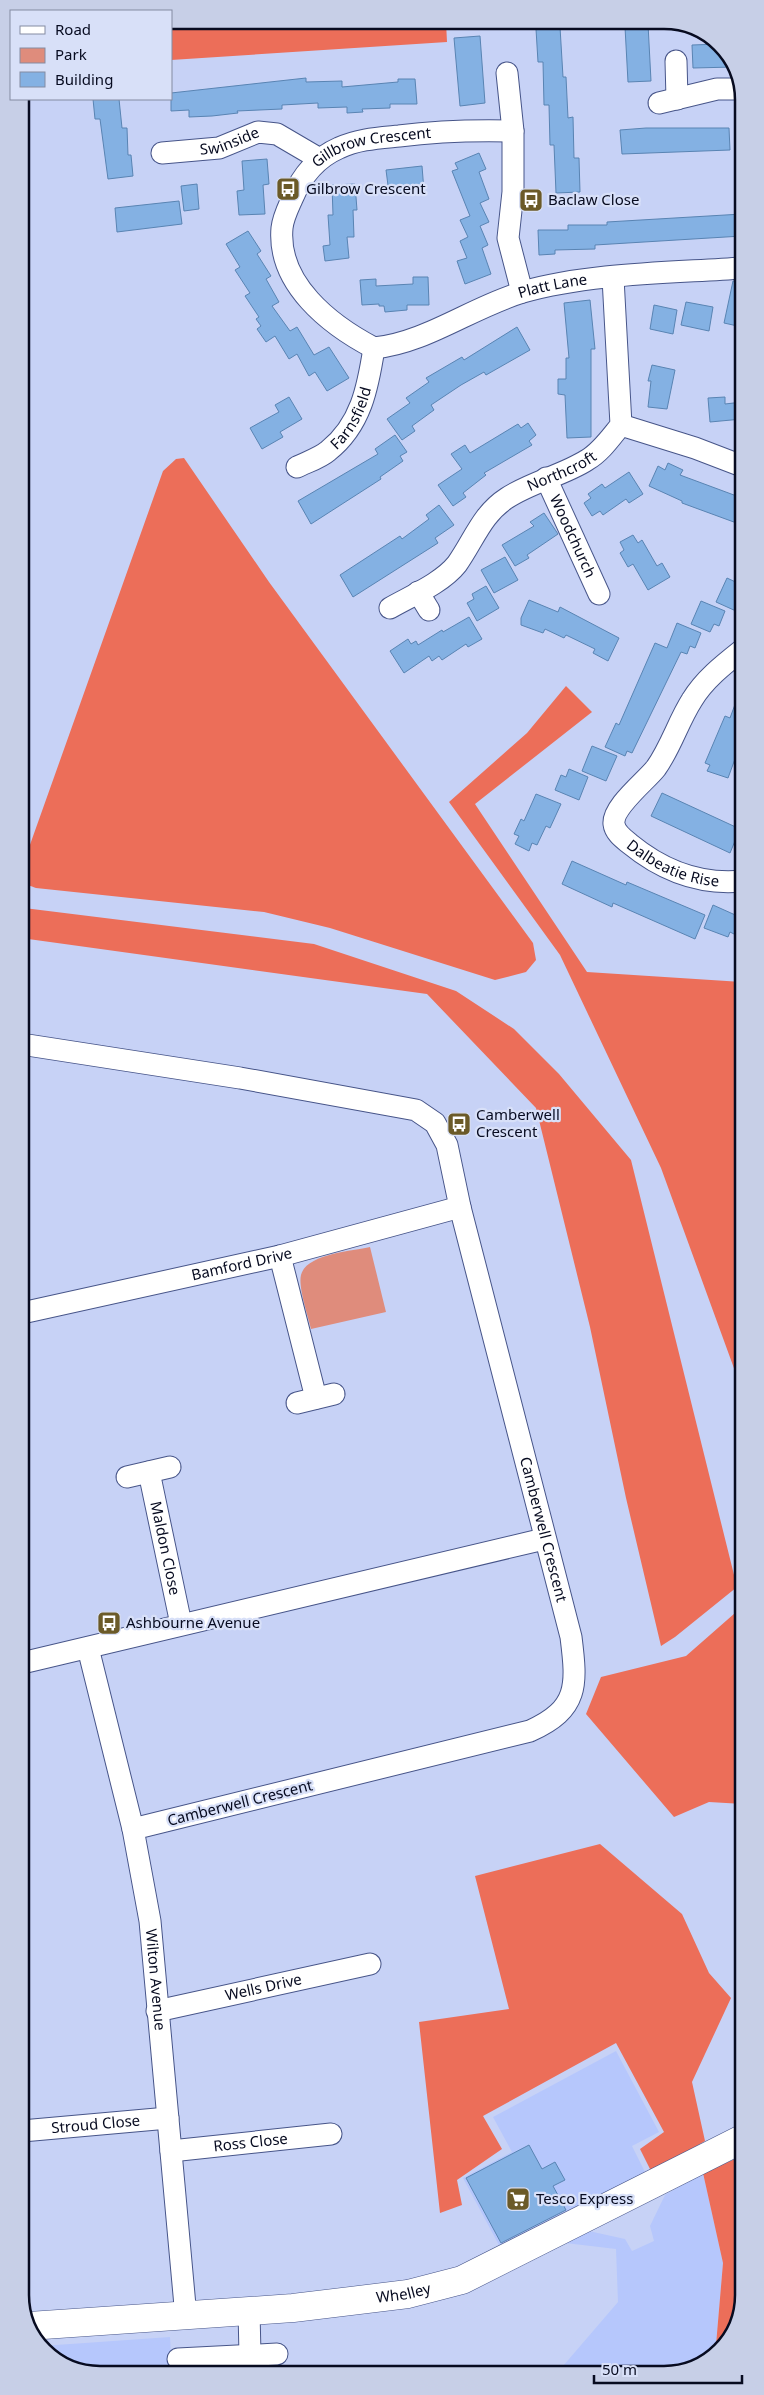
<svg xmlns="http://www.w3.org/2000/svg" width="764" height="2395" font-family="'Noto Sans',sans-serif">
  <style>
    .built { fill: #b6c7fc }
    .green { fill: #df8c7c }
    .forest { fill: #ec6e59 }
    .building { fill: #84b1e3; stroke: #5984b3 }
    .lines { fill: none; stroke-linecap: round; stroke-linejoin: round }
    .street-casing { stroke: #475589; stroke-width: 23 }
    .secondary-casing { stroke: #475589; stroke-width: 29 }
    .street { stroke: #fff; stroke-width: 21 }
    .secondary { stroke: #fff; stroke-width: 28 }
    .labels { text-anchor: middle; stroke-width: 4.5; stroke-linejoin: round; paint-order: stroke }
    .street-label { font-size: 15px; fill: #070b20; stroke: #d8e0f8 }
    .poi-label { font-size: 15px; fill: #070b20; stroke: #d8e0f8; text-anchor: start }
    .rim { fill: none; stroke: #070b20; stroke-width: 2.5 }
  </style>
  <rect width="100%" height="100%" fill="#c7d2f6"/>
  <path class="built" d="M616,2051L659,2132L632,2146L645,2172L501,2249L463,2178L512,2152L493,2117Z
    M703,2173L723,2263L716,2344L722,2348L685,2372L557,2373L618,2302L616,2249L557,2242L584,2230L625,2239L632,2251L654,2241L650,2226L665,2195Z
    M170,2337L172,2374L94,2375L47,2355L42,2346Z"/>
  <path class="green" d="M370,1247L386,1312L311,1329C308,1316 298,1287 301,1275C306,1254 352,1251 370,1247Z"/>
  <path class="forest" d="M171,20H483L446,22L447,42L171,60Z
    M184,458L269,582L533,943L536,960L526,972L495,980L330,928L264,912L36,888C25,884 21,882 21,870L163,471L176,459Z
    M566,686L592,712L475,804L587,972L742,982L743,1393L661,1168L560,955L449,802L527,733Z
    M24,908L314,944L456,991L514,1029L559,1074L631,1160L737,1587L675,1637L661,1646L626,1498L590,1327L536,1108L427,994L21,938V909Z
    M743,1606V1804L709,1802L674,1817L586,1714L601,1677L686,1656Z
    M600,1844L682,1914L709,1973L731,1998L692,2082L705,2141L652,2173L640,2149L664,2132L616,2043L483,2116L502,2149L457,2180L462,2205L440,2213L419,2022L509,2009L475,1876Z
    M744,2155V2296L727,2344L722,2348L716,2345L723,2263L703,2173Z"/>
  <path class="building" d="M648,24L651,81L628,82L625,27Z
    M560,27L563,77H566L568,118L573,117L574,158H579L580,192L556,193L554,145H550L549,105H544L543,62H538L536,29Z
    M480,36L485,103L460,106L454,38Z
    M720,44L734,67L693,68L692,45Z
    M306,78V82L342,81V87L398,82V79H415L417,104H390V108L362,109L363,112L347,113V107L318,108V103L282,105V109L237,111L238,113L212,116L189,117V110L171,111V93Z
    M93,99H119L122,128H127L128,155H131L133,176L108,179L100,119H95Z
    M646,128H729L730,150L622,154L620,130Z
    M479,153L486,169L479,172L489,199L480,203L489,222L480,226L488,245L482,248L491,274L465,284L457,261L467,258L460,241L468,237L460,220L470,216L452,171L458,169L455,163Z
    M267,159L269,184L263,185L265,214L239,215L237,191L244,190L242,161Z
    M422,166L424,191L389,193L386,170Z
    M197,184L199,209L184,211L181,186Z
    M355,184L357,210H353L354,237H347L349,258L325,261L323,246L330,245L328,215H333L332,185Z
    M179,201L182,224L117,232L115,208Z
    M742,214V236L595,245V249L555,250V254L539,255L538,230H568V225H607V222Z
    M248,231L261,251L257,254L271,276L266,279L279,302L272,306L290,331L297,327L314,355L329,347L349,378L327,391L315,372L309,376L297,354L289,359L275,336L266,342L257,329L261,326L256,319L259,317L245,296L250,293L235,270L240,267L226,244Z
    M413,277H428L429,305H407V310L385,312L384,306H379V304L362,305L360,280L376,279V286L413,284Z
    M733,281H742V327L724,323Z
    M590,300L595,349H591V437L567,438L565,395L558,394V379H566V358H569L564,303Z
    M686,302L713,307L709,331L681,325Z
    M654,305L677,310L673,334L650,329Z
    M517,327L530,350L486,375L484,372L461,385L431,405L434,410L412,426L415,431L402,440L387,419L410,403L406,398L429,382L426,378L462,357L464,360Z
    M652,365L675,370L667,409L648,407L651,381H648Z
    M289,397L302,419L280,432L283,437L262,449L250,428L279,412L275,405Z
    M725,397V404L742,402V419L710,422L708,398Z
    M528,423L536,435L529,441L532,445L484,473L486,475L463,493L466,497L453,506L438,485L462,469L451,454L465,445L470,453L518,424L521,428Z
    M395,435L407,452L400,456L403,461L380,477L381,479L311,524L298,501L378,454L375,449Z
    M668,463L683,470L680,475L742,498V525L682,503V501L649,486L658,466L665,470Z
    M629,472L643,494L629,503L626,499L603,515L600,511L592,516L584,503L591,498L588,494L602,484L605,488Z
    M439,505L454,525L435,538L438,543L353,597L340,575L400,536L402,539L429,519L426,515Z
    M544,513L558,534L527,555L529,558L515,566L502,545L534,526L530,522Z
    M633,535L638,543L642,540L657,566L662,563L670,577L648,590L633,564L628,567L620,553L624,550L620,542Z
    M505,557L518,580L494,593L481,570Z
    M727,578L742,585V599L736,611L716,602Z
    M486,586L499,608L477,621L467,603L474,599L472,594Z
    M529,600L558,612L560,607L619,638L608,661L593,653L595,649L566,635L564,638L545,629L543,633L521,625V618Z
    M701,601L725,611L719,626L714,624L710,632L691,624Z
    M469,617L482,639L468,647L466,644L442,660L439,656L432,661L429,656L404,673L390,651L408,639L411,644L416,641L418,645L442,630L443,632Z
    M677,623L701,633L695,648L690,646L687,654L681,652L632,753L627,751L625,756L605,747L616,723L619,725L655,643L667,648Z
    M740,691H742V740L728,778L707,771L710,765L705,763L725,716L730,718Z
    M592,746L617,756L606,781L582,771Z
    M569,769L588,777L579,800L555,790L561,775L566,777Z
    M662,793L740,829L730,853L651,816Z
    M536,794L561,804L550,828L546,826L537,845L532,843L529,851L515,844L519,836L514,834L521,819L524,821Z
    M572,861L626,885L627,882L705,915L695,939L613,903L612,907L562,884Z
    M713,905L742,918V938L730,932L728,937L704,928Z
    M529,2145L542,2169L555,2162L565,2180L553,2186L566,2210L501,2243L466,2178Z"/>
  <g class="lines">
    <g class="street-casing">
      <g id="street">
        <path d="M676,61L677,99"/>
        <path d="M507,73L513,131V192L508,238L522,292"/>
        <path d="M659,103L717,89H741"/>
        <path id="s1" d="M162,153L219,148L258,132L277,134L318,158"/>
        <path id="s2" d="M374,348C330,325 277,284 282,228C283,218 288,208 292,199C302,175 316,158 339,148C358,139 379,138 399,136C438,131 474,130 513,131"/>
        <path id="s3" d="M374,348C426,343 472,307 523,292C589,273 672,273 742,268"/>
        <path d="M621,425L695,448L742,466"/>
        <path id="s4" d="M297,467C307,462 320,458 328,451C361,425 368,387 374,348"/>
        <path id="s5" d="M546,478L599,594"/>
        <path d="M418,592L429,610"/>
        <path id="s6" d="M390,608C411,596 442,583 457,564C474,540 482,514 507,498C531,482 564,475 587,460C601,452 611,437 621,425L613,278"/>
        <path id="s7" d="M742,650C723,665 704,680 692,700C678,722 671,747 656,768C646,781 612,807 614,824C615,833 624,839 630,844C663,871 700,885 742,881"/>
        <path id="s8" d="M21,1044L240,1078L416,1110L435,1123L447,1145L460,1207L571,1637C577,1685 579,1709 530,1731L133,1829"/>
        <path d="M280,1256L316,1398"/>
        <path id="s9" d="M22,1313L280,1256L460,1207"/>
        <path d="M297,1403L334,1394"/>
        <path id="s10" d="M149,1472L181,1624"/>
        <path d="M127,1477L170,1467"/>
        <path id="s11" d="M88,1648L133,1829L150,1921L186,2317"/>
        <path d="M22,1663L544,1539"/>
        <path id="s12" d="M157,2011L370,1964"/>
        <path id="s13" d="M22,2131L168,2118"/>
        <path id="s14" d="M171,2151L331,2134"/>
        <path d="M249,2311L250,2355"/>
        <path d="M178,2359L277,2354"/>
      </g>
    </g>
    <g class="secondary-casing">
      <g id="secondary">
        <path id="s15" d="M29,2326L293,2308L408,2294L462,2280L744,2138"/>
      </g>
    </g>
    <use href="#street" class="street"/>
    <use href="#secondary" class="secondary"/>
  </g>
  <defs>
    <g id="bus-square" transform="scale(1.25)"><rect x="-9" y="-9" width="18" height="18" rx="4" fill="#6b5a28" stroke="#d8e0f8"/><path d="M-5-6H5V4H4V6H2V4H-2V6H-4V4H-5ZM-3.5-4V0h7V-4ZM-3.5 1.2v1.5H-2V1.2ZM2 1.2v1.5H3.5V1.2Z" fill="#fff"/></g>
    <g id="supermarket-square" transform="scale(1.25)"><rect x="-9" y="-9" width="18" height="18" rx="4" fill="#6b5a28" stroke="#d8e0f8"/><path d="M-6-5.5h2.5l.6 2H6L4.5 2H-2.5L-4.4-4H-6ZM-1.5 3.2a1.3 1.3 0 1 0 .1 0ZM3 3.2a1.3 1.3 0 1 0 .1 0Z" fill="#fff"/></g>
  </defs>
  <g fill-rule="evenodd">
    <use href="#bus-square" x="288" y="189"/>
    <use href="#bus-square" x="531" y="200"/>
    <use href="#bus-square" x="459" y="1124"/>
    <use href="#bus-square" x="109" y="1623"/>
    <use href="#supermarket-square" x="518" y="2199"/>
  </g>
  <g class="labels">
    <g class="street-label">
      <text dy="5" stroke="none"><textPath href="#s1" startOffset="69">Swinside</textPath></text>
      <text dy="5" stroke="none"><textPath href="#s2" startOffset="294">Gillbrow Crescent</textPath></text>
      <text dy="5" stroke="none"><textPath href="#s3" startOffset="190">Platt Lane</textPath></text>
      <text dy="5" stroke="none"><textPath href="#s4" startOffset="76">Farnsfield</textPath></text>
      <text dy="5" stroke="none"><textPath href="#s6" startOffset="225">Northcroft</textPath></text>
      <text dy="5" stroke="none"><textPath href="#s5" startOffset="64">Woodchurch</textPath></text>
      <text dy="5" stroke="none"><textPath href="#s7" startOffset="294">Dalbeatie Rise</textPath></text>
      <text dy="5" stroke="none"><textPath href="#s9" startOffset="225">Bamford Drive</textPath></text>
      <text dy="5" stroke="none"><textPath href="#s8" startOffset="845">Camberwell Crescent</textPath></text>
      <text dy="5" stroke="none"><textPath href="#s10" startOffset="78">Maldon Close</textPath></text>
      <text transform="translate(240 1803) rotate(-14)" y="5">Camberwell Crescent</text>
      <text dy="5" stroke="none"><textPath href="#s11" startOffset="339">Wilton Avenue</textPath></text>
      <text dy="5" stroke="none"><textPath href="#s12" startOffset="109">Wells Drive</textPath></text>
      <text dy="5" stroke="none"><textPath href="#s13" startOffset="74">Stroud Close</textPath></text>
      <text dy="5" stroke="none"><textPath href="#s14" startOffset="80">Ross Close</textPath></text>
      <text dy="5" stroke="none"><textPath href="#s15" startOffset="376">Whelley</textPath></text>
    </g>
    <g class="poi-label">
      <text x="306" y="194">Gilbrow Crescent</text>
      <text x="548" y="205">Baclaw Close</text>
      <text x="476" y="1120">Camberwell<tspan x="476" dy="17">Crescent</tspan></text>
      <text x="126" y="1628">Ashbourne Avenue</text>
      <text x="536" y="2204">Tesco Express</text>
    </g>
  </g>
  <path d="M0 0H764V2395H0ZM100 29H664A71 71 0 0 1 735 100V2295A71 71 0 0 1 664 2366H100A71 71 0 0 1 29 2295V100A71 71 0 0 1 100 29Z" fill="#c7cfe7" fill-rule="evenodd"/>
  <path class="rim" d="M100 29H664A71 71 0 0 1 735 100V2295A71 71 0 0 1 664 2366H100A71 71 0 0 1 29 2295V100A71 71 0 0 1 100 29Z"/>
  <rect x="10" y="10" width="162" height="90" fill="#d8e0f8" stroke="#848ba2"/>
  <rect x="20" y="26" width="25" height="8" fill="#ffffff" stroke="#848ba2"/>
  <text x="55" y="35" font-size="15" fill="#070b20">Road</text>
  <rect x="20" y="48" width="25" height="15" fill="#df8c7c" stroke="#848ba2"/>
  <text x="55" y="60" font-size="15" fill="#070b20">Park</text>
  <rect x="20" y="72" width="25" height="15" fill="#84b1e3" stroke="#848ba2"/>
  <text x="55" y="85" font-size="15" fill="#070b20">Building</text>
  <path d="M594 2375v8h148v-8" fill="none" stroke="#070b20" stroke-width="2.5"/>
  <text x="602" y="2375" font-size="15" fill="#070b20" stroke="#d8e0f8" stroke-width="4" paint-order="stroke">50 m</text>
</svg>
